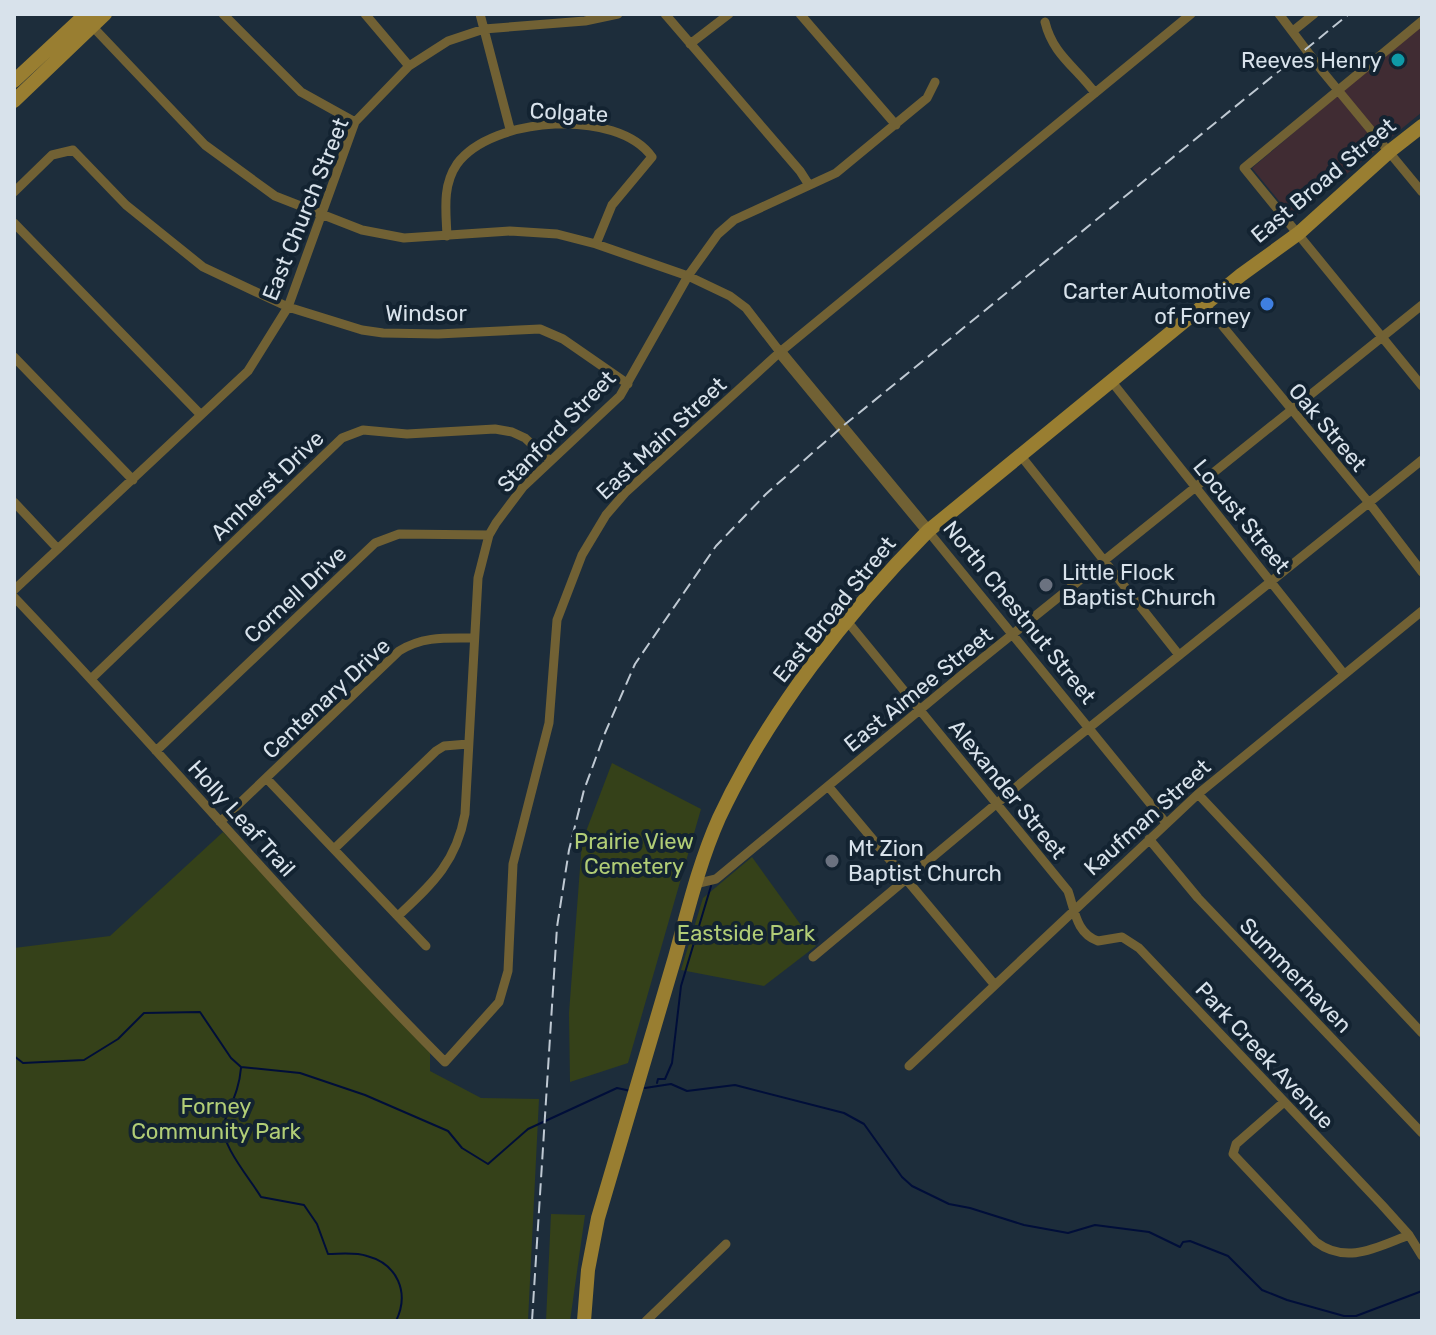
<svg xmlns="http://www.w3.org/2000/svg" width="1436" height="1335" font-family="Rubik,sans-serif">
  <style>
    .commercial { fill: #402c33 }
    .green { fill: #354119 }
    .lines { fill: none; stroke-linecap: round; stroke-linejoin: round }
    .stream { stroke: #000e39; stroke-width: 2 }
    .minor { stroke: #716134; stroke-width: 9 }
    .tertiary { stroke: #716134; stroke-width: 12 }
    .secondary { stroke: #997e31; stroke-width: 14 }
    .rail { stroke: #bfc9d3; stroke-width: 2; stroke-dasharray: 12 6; stroke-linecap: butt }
    .culture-dot { fill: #0f9aa8; stroke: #132331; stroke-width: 3 }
    .shop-dot { fill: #3f7fe0; stroke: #132331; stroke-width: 3 }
    .worship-dot { fill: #6b7280; stroke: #132331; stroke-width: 3 }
    .labels { text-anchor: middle; stroke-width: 8; stroke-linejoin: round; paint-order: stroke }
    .poi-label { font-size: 22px; fill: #d8e2eb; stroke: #132331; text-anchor: end }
    .street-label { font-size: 22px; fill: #d8e2eb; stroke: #132331 }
    .park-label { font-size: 22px; fill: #b1cd76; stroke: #132331 }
  </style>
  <rect width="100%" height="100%" fill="#1d2d3b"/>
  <path class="commercial" d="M1422,24V112L1293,218L1252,168Z"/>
  <path class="green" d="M612,763L701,809L628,1063L570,1082L569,1013L582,842Z
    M223,832L430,1053V1071L481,1098L539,1099L528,1321H14V948L110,936Z
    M752,857L816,946L764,986L681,970L703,898Z
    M551,1214L585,1215L570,1321H546Z"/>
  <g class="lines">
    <path class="stream" d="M14,1056L23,1063L84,1060L118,1039L144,1013L200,1012L231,1058L241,1067L300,1073L365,1095L448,1131L462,1148L488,1164L528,1129L617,1088L631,1091
      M241,1068C239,1091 231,1103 224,1123C218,1142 251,1180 261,1197L304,1205L317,1224L328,1254C340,1254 355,1252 367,1256C397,1264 410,1292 396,1321
      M657,1083L658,1079H665L672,1063L681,986L711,886
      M645,1088L671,1084L687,1091L735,1085L844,1113L864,1124L902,1177L912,1186L949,1204L970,1208L1024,1225L1068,1233L1095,1225L1149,1232L1180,1247L1183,1242L1190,1241L1228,1256L1262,1290L1287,1300L1344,1316H1356L1422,1291"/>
    <path class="minor" d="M223,14L301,92L355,122
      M365,14L409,66
      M480,14L510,129
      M665,14L800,171L809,185
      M800,14L896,125
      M1279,14L1323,72L1422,192
      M1422,21L1244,168L1422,386
      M1045,22C1053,55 1076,67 1095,93
      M92,26L205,145L275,196L362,230L404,238L510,231L557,234L596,244L688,276L730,296L746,308L780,352
      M1293,31L1314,14
      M690,44L729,14
      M14,192L52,155L73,150L126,205L203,267L288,307L362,330L383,333L438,334L540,329L563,339L628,384
      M14,223L201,415
      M447,236C446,211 442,186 457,164C492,116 618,108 652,157L612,205L596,244
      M1206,306L1370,504L1422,572
      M14,357L133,480
      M1112,382L1344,674
      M1021,456L1179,655
      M14,502L58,549
      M928,531L1166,823
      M14,590L248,371L288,307L355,122L409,66L448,41L484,29L585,21L618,14
      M14,597C160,750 296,912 445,1062L499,1002L508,971L513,864L549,723L557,620L582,555L606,515L625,493L780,352L1191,14
      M847,621L1068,891C1075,911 1076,933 1098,941L1122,937L1139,948L1382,1205L1409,1235L1422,1256
      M92,678L342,438L363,430L407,434L495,429L512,432L525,438L550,461
      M156,751L375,543L399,534L489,535
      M267,779L426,946
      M828,786L994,984
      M1198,794L1422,1033
      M220,822L399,651C423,636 446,638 474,638
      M1149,839L1198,898L1422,1133
      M334,849L436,751L444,746L468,744
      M695,884L716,879L963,674L1422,305
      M398,916C432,884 456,863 465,814L478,578L489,535L496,523L523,487L620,396L688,276L718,234L734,220L836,173L927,98L935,82
      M813,957L1039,768L1422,460
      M909,1066L1198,794L1422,611
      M1284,1102L1236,1144L1233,1154L1316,1242C1347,1265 1377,1247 1409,1235
      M646,1321L726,1244"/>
    <path class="tertiary" d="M780,352L928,531"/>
    <path class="secondary" d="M14,81L86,14
      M14,101L105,14
      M584,1321L588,1270L598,1218C623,1131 650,1044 675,957C688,910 699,863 719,818C768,713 847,613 928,531L1241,275L1299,233L1390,151L1422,126"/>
    <path class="rail" d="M532,1321L557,927L569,850L584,790L605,733L635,664L716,546L766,494L843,426L1349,14"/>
  </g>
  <circle class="culture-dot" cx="1398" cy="60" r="8"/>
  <circle class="shop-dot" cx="1267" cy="304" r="8"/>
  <g class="worship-dot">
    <circle cx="1046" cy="585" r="8"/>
    <circle cx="832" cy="861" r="8"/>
  </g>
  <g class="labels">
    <g class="poi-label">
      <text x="1382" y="68">Reeves Henry</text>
      <text x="1251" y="299">Carter Automotive<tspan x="1251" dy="25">of Forney</tspan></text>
      <text x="1062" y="580" text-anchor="start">Little Flock<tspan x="1062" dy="25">Baptist Church</tspan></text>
      <text x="848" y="856" text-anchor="start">Mt Zion<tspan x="848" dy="25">Baptist Church</tspan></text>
    </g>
    <g class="street-label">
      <text transform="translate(569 112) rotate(3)" y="8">Colgate</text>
      <text transform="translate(1323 180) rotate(-40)" y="8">East Broad Street</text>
      <text transform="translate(305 209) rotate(-68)" y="8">East Church Street</text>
      <text x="426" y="321">Windsor</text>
      <text transform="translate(1328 427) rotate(50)" y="8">Oak Street</text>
      <text transform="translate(556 431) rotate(-46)" y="8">Stanford Street</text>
      <text transform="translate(661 438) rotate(-43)" y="8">East Main Street</text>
      <text transform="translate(267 485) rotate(-44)" y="8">Amherst Drive</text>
      <text transform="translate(1242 516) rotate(51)" y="8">Locust Street</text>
      <text transform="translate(295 594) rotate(-43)" y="8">Cornell Drive</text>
      <text transform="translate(834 609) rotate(-51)" y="8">East Broad Street</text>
      <text transform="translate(1020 612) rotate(51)" y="8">North Chestnut Street</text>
      <text transform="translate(918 689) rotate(-39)" y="8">East Aimee Street</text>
      <text transform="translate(326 698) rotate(-43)" y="8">Centenary Drive</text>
      <text transform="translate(1008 789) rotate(51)" y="8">Alexander Street</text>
      <text transform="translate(1147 817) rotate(-42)" y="8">Kaufman Street</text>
      <text transform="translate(242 818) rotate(48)" y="8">Holly Leaf Trail</text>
      <text transform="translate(1296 975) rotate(46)" y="8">Summerhaven</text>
      <text transform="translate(1265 1055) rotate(47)" y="8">Park Creek Avenue</text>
    </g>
    <g class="park-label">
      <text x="634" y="849">Prairie View<tspan x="634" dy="25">Cemetery</tspan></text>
      <text x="746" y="941">Eastside Park</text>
      <text x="216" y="1114">Forney<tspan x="216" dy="25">Community Park</tspan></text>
    </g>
  </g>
  <rect width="1436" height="1335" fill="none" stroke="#d8e2eb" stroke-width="32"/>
</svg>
